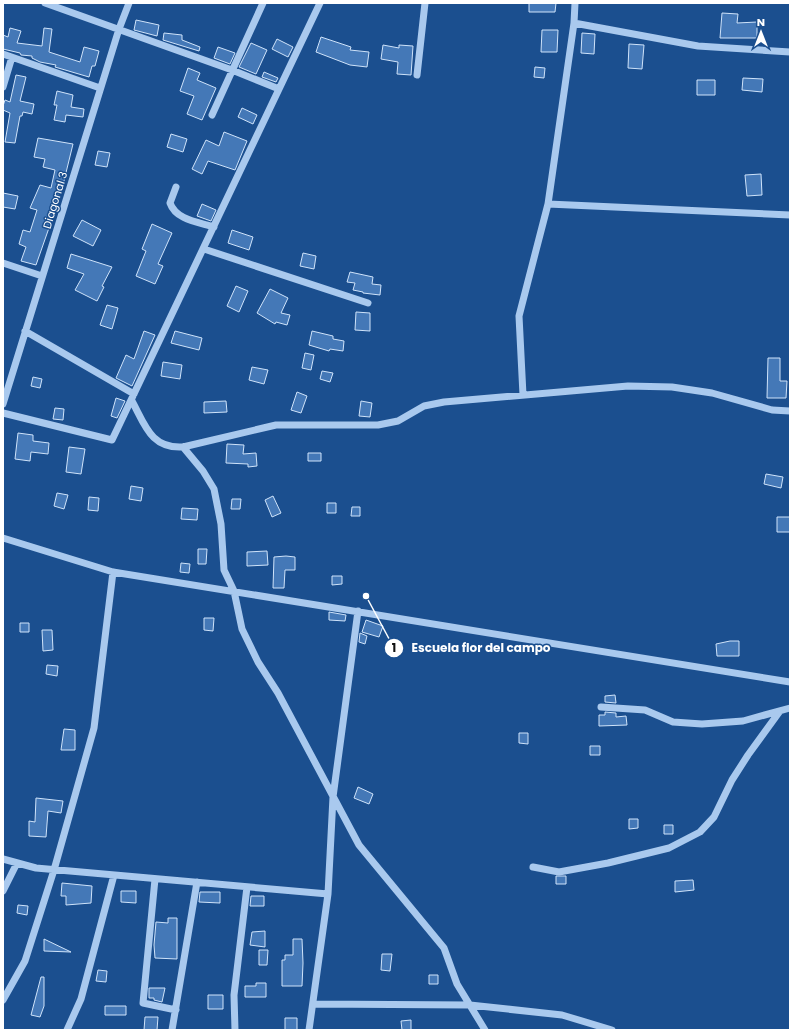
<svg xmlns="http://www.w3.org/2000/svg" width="793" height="1033" font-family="Poppins,sans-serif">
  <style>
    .building { fill: #4478b7; stroke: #cfe3fa }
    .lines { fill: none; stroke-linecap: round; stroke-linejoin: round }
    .minor { stroke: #a9c9ee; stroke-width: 7 }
    .labels { text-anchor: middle; stroke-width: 3; stroke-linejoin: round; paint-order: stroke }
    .street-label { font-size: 11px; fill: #fff; stroke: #1b4f8f }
    .leader { fill: none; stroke: #fff; stroke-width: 1.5 }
    .callout-dot { fill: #fff; stroke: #1b4f8f; stroke-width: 1.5 }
    .mark-label { font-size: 12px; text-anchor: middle; font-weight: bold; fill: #111 }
    .callout-label { font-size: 12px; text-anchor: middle; font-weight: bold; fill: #fff; stroke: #1b4f8f; stroke-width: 3; stroke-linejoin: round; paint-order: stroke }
  </style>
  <rect width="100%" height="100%" fill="#1b4f8f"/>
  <path class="building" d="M529,3H556L555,12H529Z
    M722,13L738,14L737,23L757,22V38H720Z
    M136,20L159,25L157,36L134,30Z
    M10,28L21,31L17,43L42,46L44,28L52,29L49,52L80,62L84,47L99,51L95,66H92L89,77L55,67L56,65L40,62L32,58V56L21,55L20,53L3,49V35L8,37Z
    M542,30H558L557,52H541Z
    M164,33L182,35V40L200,47L199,51L163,40Z
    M582,33L595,34L594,54L581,53Z
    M321,37L351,47L350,50L369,52L367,67L350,65L316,52Z
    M277,39L293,47L288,57L272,49Z
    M251,43L267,50L256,74L239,67Z
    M629,44L644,45L642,69L628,68Z
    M383,45L399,48V45L413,46L411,75L397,74L398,62L381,59Z
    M218,47L235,53L230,64L214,58Z
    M535,67L545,68L544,78L534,77Z
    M188,68L200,73L197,80L216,88L202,120L187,114L194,96L180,91Z
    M264,72L278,78L276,82L262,77Z
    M16,75L26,77L20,101L34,104L32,114L23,112L22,116H20L15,143L5,142L10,113L3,110V106L5,100L10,102Z
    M743,78L763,79L762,92L742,90Z
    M697,80H715V95H697Z
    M57,91L73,95L71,107L84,109L83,117L66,115L65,122L54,120L57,105H54Z
    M242,108L257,115L253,124L238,117Z
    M224,132L247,141L235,170L208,161L202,174L192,169L206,140L219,146Z
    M171,134L187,139L183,152L167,147Z
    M38,138L73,144L62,189L60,188L55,205H57L36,265L21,261L26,247L19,244L23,230L30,232L37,210L30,208L40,185L51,188L55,170L43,167L45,159L34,157Z
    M98,151L110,153L107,167L95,165Z
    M761,174L762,195L747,196L745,175Z
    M3,193L18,196L15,209L3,207Z
    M202,204L216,210L211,221L197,216Z
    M82,220L101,230L93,246L73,236Z
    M152,224L172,233L158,264L163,266L155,284L136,276L146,251L142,249Z
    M232,230L253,237L249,250L228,243Z
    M303,253L316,256L314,269L300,266Z
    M71,254L112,267L102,286L104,287L97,301L75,290L84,274L67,268Z
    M350,272L373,277L372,284L381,285L380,295L363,293V292L353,290L355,283L347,282Z
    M236,286L248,291L239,312L227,306Z
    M270,289L288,298L281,313L290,315L287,325L276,322L275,324L257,313Z
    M107,305L118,308L112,329L100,325Z
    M356,312L370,313V331L355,330Z
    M144,331L155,335L132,386L116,378L126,355L134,359Z
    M175,331L202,338L199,350L171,343Z
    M312,331L333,336V339L344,341L343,351L330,349L329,351L309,345Z
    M305,353L314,355L311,370L302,368Z
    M768,358H780V381H787L786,398H767Z
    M163,362L182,365L180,379L161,376Z
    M252,367L268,370L264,384L249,380Z
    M322,371L333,373L330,382L320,379Z
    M33,377L42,379L40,388L31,386Z
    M297,392L307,396L301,413L291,410Z
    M116,398L125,401L117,418L111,416Z
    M226,401L227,412L204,413V402Z
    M361,401L372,403L370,417L359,416Z
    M55,408L64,409L63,420L53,419Z
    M18,433L33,435V441L49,443L48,454L31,452L30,461L15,459Z
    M227,444L244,445L243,454L256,453L257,466L248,467V464L226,463Z
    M69,447L85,449L81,474L66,472Z
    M308,453H321V461H308Z
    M766,474L783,477L781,488L764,484Z
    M131,486L143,488L141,501L129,499Z
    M57,493L68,495L64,509L54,506Z
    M273,496L281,513L272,517L265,500Z
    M89,497L99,498L98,511L88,510Z
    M232,499H241L240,509H231Z
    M327,503H336V513H327Z
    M352,507H360V516H351Z
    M182,508L198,509L197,520L181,519Z
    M777,517H790V532H777Z
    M198,549H207L206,564H198Z
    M267,551L268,565L247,566V552Z
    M286,556L295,557V570H285L284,588H273L274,557Z
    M181,563L190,564L189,573L180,572Z
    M332,576H342V584L332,585Z
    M329,612L346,615L345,621L329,620Z
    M204,618H214L213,631L204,630Z
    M366,620L383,626L379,637L362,632Z
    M20,623H29V632H20Z
    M42,630H52L53,650L43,651Z
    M360,633L367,636L365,644L359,642Z
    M730,641H739V656H717L716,644Z
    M47,665L58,666L57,676L46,674Z
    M615,695L616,703L605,702V696Z
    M605,712L616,713V717L626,716L627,725L599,726V715H605Z
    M64,729L75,730V750H61Z
    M519,733H528V744L519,743Z
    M590,746H600V755H590Z
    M358,787L373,794L369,804L354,798Z
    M36,798L63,801L61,813L48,811L46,837L29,836V821L35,822Z
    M629,819H638V828L629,829Z
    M664,825H673V834H664Z
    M556,876H566V884H556Z
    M693,880L694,890L675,892V881Z
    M62,883L92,886L91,903L66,905V896H61Z
    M121,891H136V903L121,902Z
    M200,892H220V903L199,902Z
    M251,896H264V906H250Z
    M18,905L28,906L27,915L17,913Z
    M168,918H177V959L155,958L154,945L156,922L168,923Z
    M265,931V947L250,945L252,932Z
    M44,939L71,952L44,951Z
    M293,939H302L303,963L302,986H282V960H285V955H293Z
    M259,950H268L267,965H259Z
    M382,954H392L390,971L381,970Z
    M98,970L107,971L106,982L96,981Z
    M429,975H438V984H429Z
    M41,977H44V1006L40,1017L31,1015Z
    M256,983H266V997H245V986H256Z
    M149,988H165L162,1002L154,1000V998H149Z
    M208,995H223V1009H208Z
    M105,1006H126V1015H105Z
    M145,1017H158L157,1030H144Z
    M285,1018H297V1030H285Z
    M411,1020V1030H402L401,1021Z"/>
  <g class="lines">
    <path class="minor" d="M45,3L232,70L279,89
      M574,23L698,46L790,52
      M3,54L100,88
      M417,75L425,3
      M3,87L12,57
      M212,115L263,3
      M176,187L170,203C176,220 198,222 214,227
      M548,204L790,215
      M204,249L368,303
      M3,263L42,276
      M25,331L134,394
      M523,395L519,316L548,204L574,23L575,3
      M132,401C145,425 151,449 183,447L276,425H378L398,421L424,406L444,402L628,386L672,387L712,393L772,410L790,411
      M3,404L119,29L129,3
      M3,413L112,440L320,3
      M183,447L203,471L214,489L221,524L224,570L234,591L242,629L258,662L278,693L359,845L444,948L457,984L485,1030
      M3,538L113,572L790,682
      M601,707L645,710L673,722L702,724L743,721L790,708
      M3,859L36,868L328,894
      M533,867L559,872L608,863L669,848L700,832L714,817L732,780L748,755L780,711
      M155,879L143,1003L176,1010
      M3,891L17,863
      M3,1000L25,961L54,870L94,728L113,572
      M313,1004L470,1005L562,1015L612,1030
      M67,1030L81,999L114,875
      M172,1030L197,882
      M235,1030L234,995L247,887
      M309,1030L328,894L333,797L358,611"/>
  </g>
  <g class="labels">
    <g class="street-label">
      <text transform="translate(55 200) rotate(-73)" y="4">Diagonal 3</text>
    </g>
  </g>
  <path class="leader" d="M366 596L394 648"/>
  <g class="callout-dot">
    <circle cx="366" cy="596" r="4"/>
    <circle cx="394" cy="648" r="10"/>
  </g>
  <g class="mark-label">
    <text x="394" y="652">1</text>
  </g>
  <g class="callout-label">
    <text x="481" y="652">Escuela flor del campo</text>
  </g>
  <rect width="793" height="1033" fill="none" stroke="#ffffff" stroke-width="8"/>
  <g transform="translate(761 32)" stroke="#1b4f8f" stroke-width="3" paint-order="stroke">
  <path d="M0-3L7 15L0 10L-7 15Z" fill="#ffffff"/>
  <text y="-6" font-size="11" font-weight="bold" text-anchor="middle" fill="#ffffff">N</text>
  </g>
</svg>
